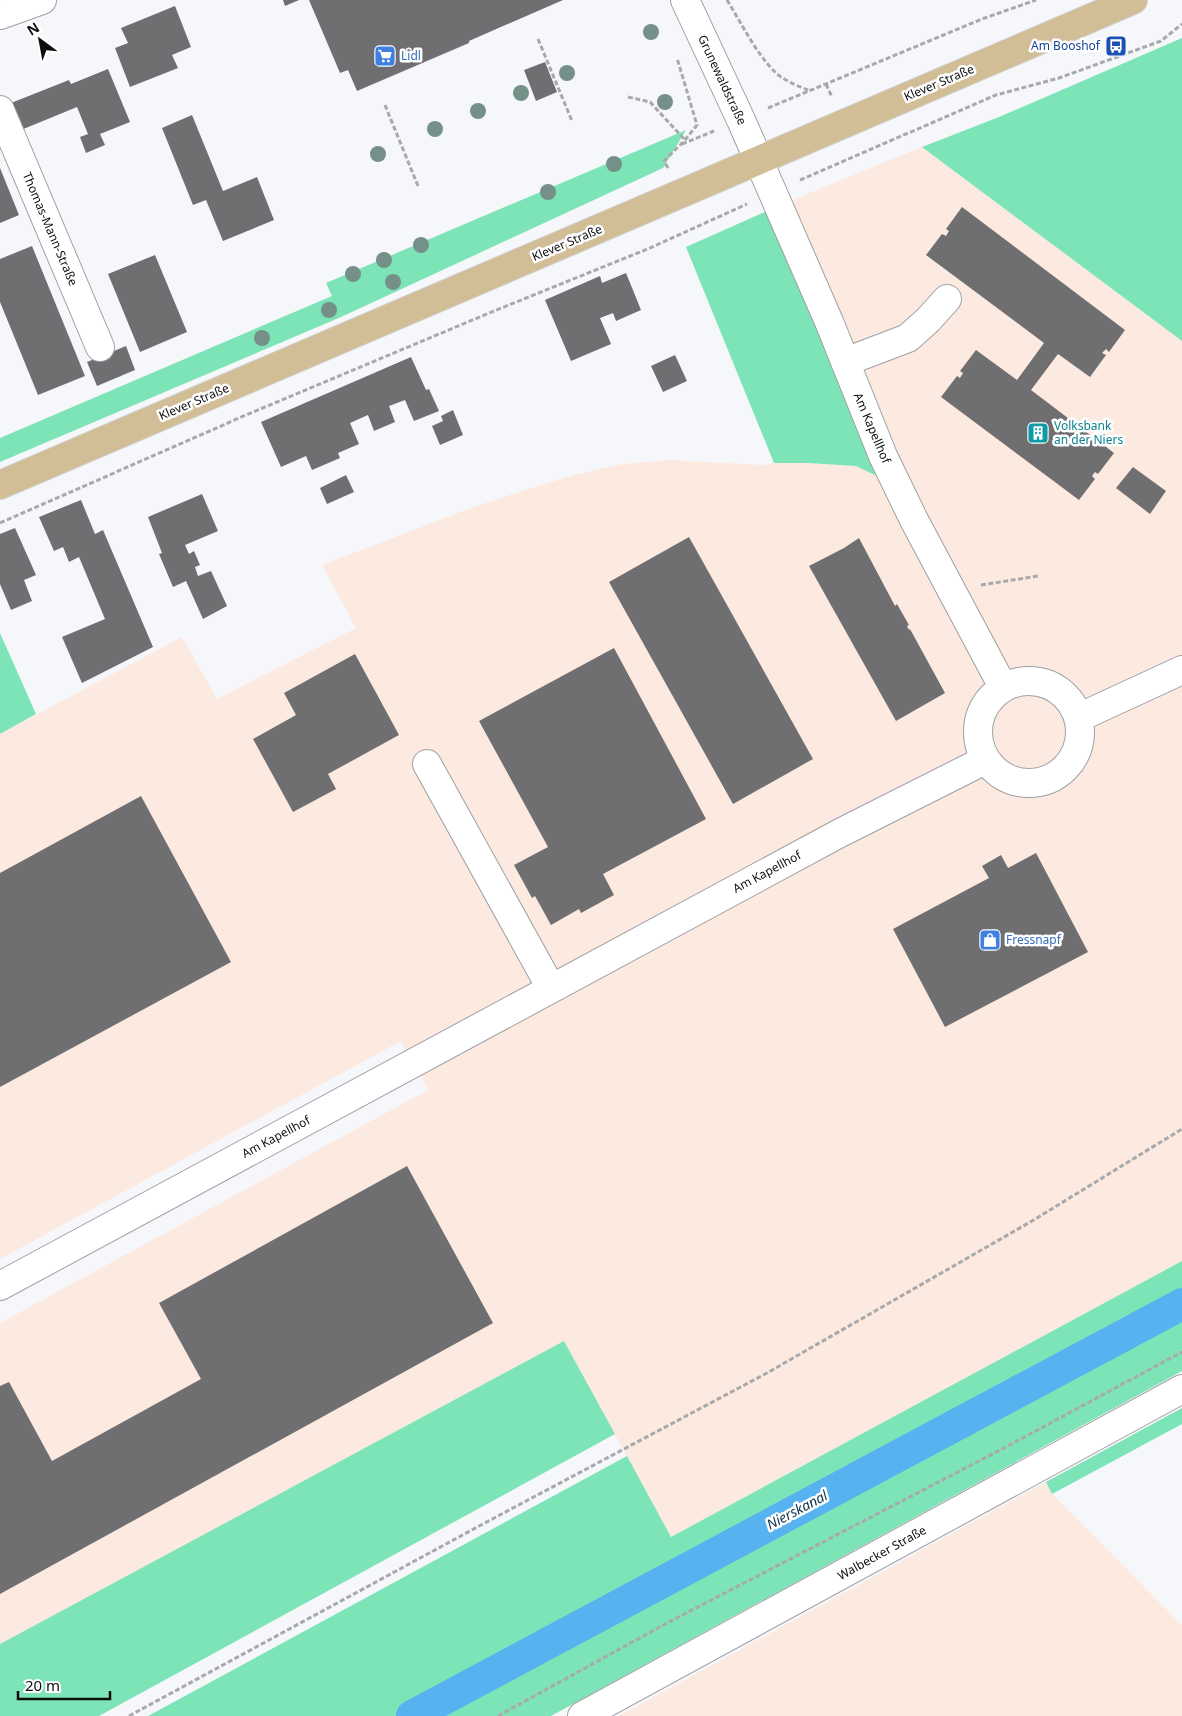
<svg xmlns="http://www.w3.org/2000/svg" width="1182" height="1716" font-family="'Noto Sans',sans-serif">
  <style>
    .commercial { fill: #fce9e0 }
    .green { fill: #7de4b7 }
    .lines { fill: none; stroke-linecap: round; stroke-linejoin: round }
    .canal { stroke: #57b3ef; stroke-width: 32 }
    .building { fill: #6f6f72 }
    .minor-casing { stroke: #9fa0a4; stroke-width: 30 }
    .major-casing { stroke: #d3d3d4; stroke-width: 30 }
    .path { stroke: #a8a9ac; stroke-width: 3; stroke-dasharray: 5 2.5; stroke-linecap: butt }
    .minor { stroke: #fff; stroke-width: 28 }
    .major { stroke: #d1be96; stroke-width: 28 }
    .tree { fill: #749088 }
    .labels { text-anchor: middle; stroke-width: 5; stroke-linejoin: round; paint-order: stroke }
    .transit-label { font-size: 12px; fill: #164399; stroke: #fff; text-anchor: end }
    .shop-label { font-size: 12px; fill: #366cbe; stroke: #fff; text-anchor: start }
    .street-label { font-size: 12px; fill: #0d0d0e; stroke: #fff }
    .culture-label { font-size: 12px; fill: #0d838f; stroke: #fff; text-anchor: start }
    .water-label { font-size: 14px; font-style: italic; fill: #0a334b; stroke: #fff }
  </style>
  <rect width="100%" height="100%" fill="#f6f7fb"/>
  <path class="commercial" d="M922,147L1182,341V1261L671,1537L564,1341L0,1644V1323L428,1090L401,1041L0,1259V734L182,637L217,699L356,628L322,565L471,508L528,489L578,474L623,464L668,460L763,465L774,463H808L856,466L897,485L778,206Z
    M1046,1482L1052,1494L1182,1625V1716H619Z"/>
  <path class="green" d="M1182,38V341L922,147L999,117Z
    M686,130L663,168L341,317L0,462V438L332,296L326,283Z
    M778,206L898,486L856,466L808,463H774L686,247Z
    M0,633L36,714L0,734Z
    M1182,1261V1371L551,1716H148L627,1456L671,1537Z
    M564,1341L615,1434L99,1716H0V1644Z
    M1182,1408V1424L1052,1494L1046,1482Z"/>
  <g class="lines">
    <path class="canal" d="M412,1716L1182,1304"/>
  </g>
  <path class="building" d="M283,0H299L285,6Z
    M309,0H563L469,41V43L357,91L348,70L340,73Z
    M175,6L191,47L172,55L178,68L130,87L115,48L128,43L121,28Z
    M545,62L557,92L536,101L524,70Z
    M108,69L130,122L100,134L105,145L86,153L80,137L88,134L77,107L21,130L11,103L69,80L71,84Z
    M192,115L223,191L257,177L274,220L223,241L206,200L193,205L162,128Z
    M0,168L19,215L0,223Z
    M962,207L1125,330L1109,352L1106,349L1102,353L1106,355L1090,377L1058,354L1031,390L1114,453L1098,474L1095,472L1092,476L1095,479L1079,500L941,397L957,376L960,378L963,373L960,371L976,350L1017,380L1044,343L926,255L942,234L946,236L949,231L946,229Z
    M32,246L85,376L38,395L0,302V259Z
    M155,255L187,332L140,352L108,274Z
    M626,273L641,310L616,321L613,313L600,318L611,344L571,361L545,300L600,276L602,283Z
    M126,346L135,370L97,386L87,362Z
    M675,355L687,381L663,392L651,366Z
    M411,357L426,390L429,389L439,411L414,421L405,400L389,406L395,422L374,431L368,415L350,423L359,444L338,453L340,458L312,470L306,456L281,467L261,422Z
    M453,410L463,435L440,445L432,426L443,421L441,416Z
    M1133,467L1166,491L1150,514L1116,488Z
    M346,475L354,492L327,504L320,488Z
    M202,494L218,531L185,545L189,554L194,551L200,565L195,567L198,576L211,571L227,606L203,619L186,581L173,587L159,554L162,553L148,517Z
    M81,500L95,534L103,530L153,647L82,683L62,637L105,619L79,557L69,562L63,547L54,551L39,517Z
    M15,528L36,575L24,580L32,601L11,610L0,584V534Z
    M689,537L813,759L733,804L609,582Z
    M859,538L895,606L897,604L909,625L907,626L909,630L910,629L945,693L896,721L809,566L844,548Z
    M614,648L706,819L603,874L614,895L581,913L579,909L551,925L535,896L532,898L514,865L548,847L479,721Z
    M355,654L399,735L328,774L336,789L293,812L253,739L296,715L284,693Z
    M141,796L231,962L0,1087V873Z
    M1036,853L1088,952L945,1027L893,929L989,878L982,866L1001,855L1008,868Z
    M407,1166L493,1323L0,1594V1386L9,1382L52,1461L201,1379L159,1303Z"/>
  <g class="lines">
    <g class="minor-casing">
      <path id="minor" d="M685,0L741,120L830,324L883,456L914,520L1003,687
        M0,15L42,0
        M0,110L100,347
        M845,362L908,338L928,320L947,299
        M978 732a51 51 0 1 1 102 0a51 51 0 1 1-102 0Z
        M1078,718L1182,670
        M427,764L551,988
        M0,1286L840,833L985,760
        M582,1716L1182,1389"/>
    </g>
    <g class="major-casing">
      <path id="major" d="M0,485L1133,0"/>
    </g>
    <path class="path" d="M727,0C742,24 756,54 777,74C786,81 797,86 808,90
      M538,39L572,121
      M826,84L832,97
      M628,97L650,102L685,140
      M385,105L418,186
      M768,108L982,19L1036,0
      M682,144L714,131
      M668,168L664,161L685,140L697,125L677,58
      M800,180L996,95L1059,78L1161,41L1182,24
      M0,523L246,415L494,311L650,248L747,204
      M981,585L1038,576
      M129,1716L481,1525L767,1373L1032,1221L1182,1129
      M498,1716L667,1623L1004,1448L1182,1352"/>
    <use href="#minor" class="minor"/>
    <use href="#major" class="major"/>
  </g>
  <g class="tree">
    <circle cx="651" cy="32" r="8"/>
    <circle cx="567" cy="73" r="8"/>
    <circle cx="521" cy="93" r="8"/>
    <circle cx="665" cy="102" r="8"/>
    <circle cx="478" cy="111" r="8"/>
    <circle cx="435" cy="129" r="8"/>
    <circle cx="378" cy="154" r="8"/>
    <circle cx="614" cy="164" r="8"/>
    <circle cx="548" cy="192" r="8"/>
    <circle cx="421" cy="245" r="8"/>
    <circle cx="384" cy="260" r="8"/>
    <circle cx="353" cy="274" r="8"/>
    <circle cx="393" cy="282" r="8"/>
    <circle cx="329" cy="310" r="8"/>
    <circle cx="262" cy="338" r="8"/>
  </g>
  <defs>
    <g id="bus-square" transform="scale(1.125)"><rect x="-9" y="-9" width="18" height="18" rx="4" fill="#1a4fb4" stroke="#fff"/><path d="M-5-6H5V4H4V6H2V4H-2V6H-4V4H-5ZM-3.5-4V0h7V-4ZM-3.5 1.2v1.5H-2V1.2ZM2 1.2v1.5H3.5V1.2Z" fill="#fff"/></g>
    <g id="supermarket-square" transform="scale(1.125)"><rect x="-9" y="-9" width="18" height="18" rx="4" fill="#3f7fe0" stroke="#fff"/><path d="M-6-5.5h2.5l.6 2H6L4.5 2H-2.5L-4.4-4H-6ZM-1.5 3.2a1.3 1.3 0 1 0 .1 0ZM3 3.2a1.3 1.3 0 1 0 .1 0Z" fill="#fff"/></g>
    <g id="building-square" transform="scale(1.125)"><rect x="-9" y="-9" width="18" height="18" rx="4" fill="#0f9aa8" stroke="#fff"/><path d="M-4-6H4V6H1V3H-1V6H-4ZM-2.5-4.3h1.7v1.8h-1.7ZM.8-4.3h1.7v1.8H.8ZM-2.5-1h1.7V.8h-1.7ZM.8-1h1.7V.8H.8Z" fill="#fff"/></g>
    <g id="shop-square" transform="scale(1.125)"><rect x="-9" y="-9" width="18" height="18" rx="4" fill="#3f7fe0" stroke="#fff"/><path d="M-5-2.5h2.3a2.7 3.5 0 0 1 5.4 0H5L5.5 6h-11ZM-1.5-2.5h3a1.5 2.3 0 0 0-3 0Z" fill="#fff"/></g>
  </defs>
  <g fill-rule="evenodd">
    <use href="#bus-square" x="1116" y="46"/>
    <use href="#supermarket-square" x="385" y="56"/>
    <use href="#building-square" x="1038" y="433"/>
    <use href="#shop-square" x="990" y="940"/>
  </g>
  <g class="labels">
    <g class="transit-label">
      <text x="1100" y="50">Am Booshof</text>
    </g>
    <g class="shop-label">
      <text x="401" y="60">Lidl</text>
      <text x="1006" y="944">Fressnapf</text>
    </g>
    <g class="street-label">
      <text transform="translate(722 80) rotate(65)" y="4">Grunewaldstraße</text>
      <text transform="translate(939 83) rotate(-23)" y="4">Klever Straße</text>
      <text transform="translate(50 229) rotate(67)" y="4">Thomas-Mann-Straße</text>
      <text transform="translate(567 243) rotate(-23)" y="4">Klever Straße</text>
      <text transform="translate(194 402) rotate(-23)" y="4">Klever Straße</text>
      <text transform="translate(872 428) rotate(67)" y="4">Am Kapellhof</text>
      <text transform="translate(767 872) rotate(-28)" y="4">Am Kapellhof</text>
      <text transform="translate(276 1137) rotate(-28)" y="4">Am Kapellhof</text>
      <text transform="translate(882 1553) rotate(-29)" y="4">Walbecker Straße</text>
    </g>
    <g class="culture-label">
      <text x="1054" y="430">Volksbank<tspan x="1054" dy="14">an der Niers</tspan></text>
    </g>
    <g class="water-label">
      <text transform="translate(797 1510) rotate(-28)" y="5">Nierskanal</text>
    </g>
  </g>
  <g transform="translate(40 40) rotate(328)" stroke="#ffffff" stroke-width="4" paint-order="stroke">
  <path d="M0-4L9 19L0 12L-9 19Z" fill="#0d0d0e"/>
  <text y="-8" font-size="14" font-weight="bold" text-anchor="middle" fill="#0d0d0e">N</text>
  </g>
  <path d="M18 1691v8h92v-8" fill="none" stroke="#0d0d0e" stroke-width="2.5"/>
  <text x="25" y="1691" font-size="15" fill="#0d0d0e" stroke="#ffffff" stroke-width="4" paint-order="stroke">20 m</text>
</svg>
